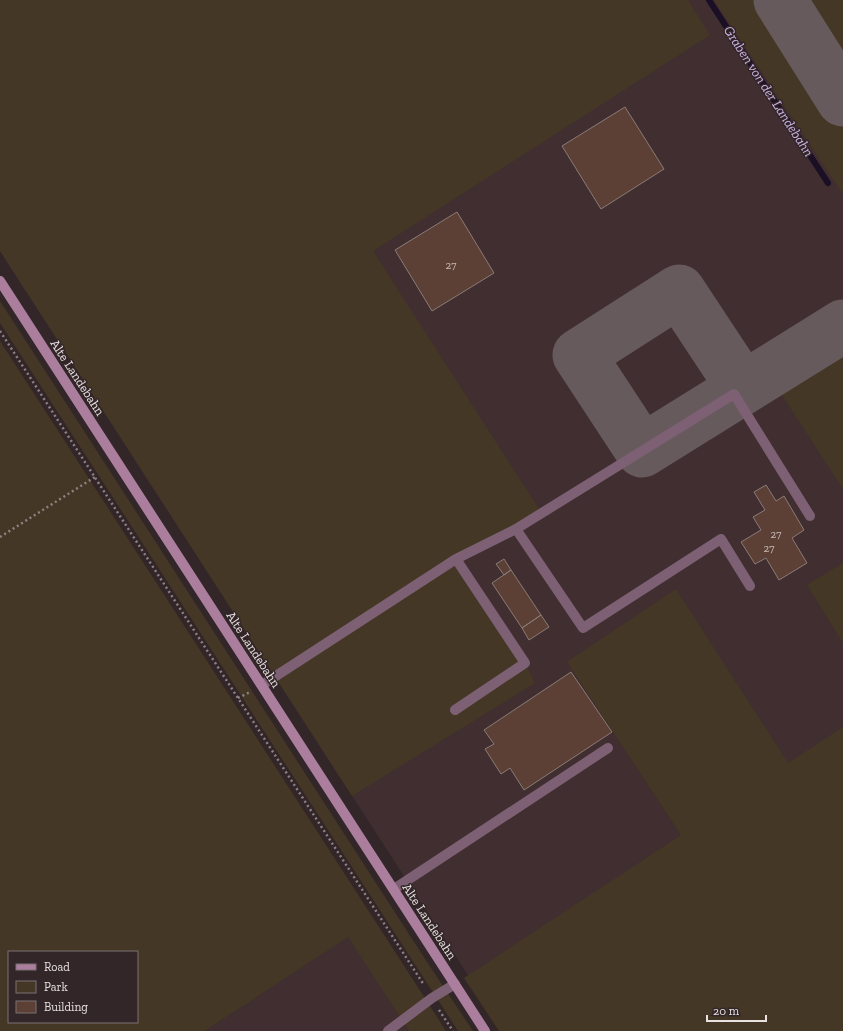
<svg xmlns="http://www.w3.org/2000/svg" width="843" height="1031" font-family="'Zilla Slab',serif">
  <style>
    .built { fill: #412e30 }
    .green { fill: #443725; fill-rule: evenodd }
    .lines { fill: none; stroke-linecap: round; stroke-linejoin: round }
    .stream { stroke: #1a0f24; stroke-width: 6 }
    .taxiway { stroke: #665a5c; stroke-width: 53 }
    .building { fill: #5d4035; stroke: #897c77 }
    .path { stroke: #8c8283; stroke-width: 2.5; stroke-dasharray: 2 3; stroke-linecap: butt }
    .lane { stroke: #7d6074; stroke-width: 10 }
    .secondary { stroke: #ac7e9e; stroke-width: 10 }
    .labels { text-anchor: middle; stroke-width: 3; stroke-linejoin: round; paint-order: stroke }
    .number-label { font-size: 11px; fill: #c5b8b6 }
    .street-label { font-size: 13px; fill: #e8e0e1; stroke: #322628 }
    .water-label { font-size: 14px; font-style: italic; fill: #cbb3e5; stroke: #322628 }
  </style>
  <rect width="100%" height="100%" fill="#322628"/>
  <path class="built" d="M0,0H843V1031H504L0,251Z
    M348,936L409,1031H205Z"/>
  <path class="green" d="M0,0H688L710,35L373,251L541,512L456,560L525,663L535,683L352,796L0,251Z
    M714,0H843V194Z
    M0,301L427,962L473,1031H458L0,323Z
    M0,341L421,992L446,1031H409L348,937L205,1031H0ZM9,952H137V1022H9Z
    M843,345V489L776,386Z
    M843,563V643L807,585Z
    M676,589L788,763L843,727V1031H499L464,978L681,835L567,662Z"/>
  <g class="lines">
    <path class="stream" d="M709,0L828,183"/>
    <path class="taxiway" d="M780,0L843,100
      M743,388L679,291L579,355L642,451L843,326"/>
  </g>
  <path class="building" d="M625,107L664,169L601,209L562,146Z
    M457,212L494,273L432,311L395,250Z
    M766,485L776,501L784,496L804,530L792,538L807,563L779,580L766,558L755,564L741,542L761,530L753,517L765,510L754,492Z
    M504,559L511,570L504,575L496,564Z
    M511,570L541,615L522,628L492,583Z
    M541,615L549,627L529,640L522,628Z
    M571,672L612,732L524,790L510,768L501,774L485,749L494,744L484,730Z"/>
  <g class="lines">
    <path class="path" d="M0,331L424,985
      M0,537L95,477
      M238,698L250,692
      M439,1010L453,1031"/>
    <path class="lane" d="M516,529L583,628L721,539L750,586
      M262,685L456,559L516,529L734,394L810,516
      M455,710L525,663L456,559
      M394,889L608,748
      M388,1031L432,998L455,984"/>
    <path class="secondary" d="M0,281L485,1031"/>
  </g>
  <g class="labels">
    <g class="number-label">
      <text x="451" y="269">27</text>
      <text x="776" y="538">27</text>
      <text x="769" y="552">27</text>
    </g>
    <g class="street-label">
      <text transform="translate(78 377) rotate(57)" y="5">Alte Landebahn</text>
      <text transform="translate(254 649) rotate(57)" y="5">Alte Landebahn</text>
      <text transform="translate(430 921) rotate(57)" y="5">Alte Landebahn</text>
    </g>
    <g class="water-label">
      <text transform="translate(769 91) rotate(57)" y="5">Graben von der Landebahn</text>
    </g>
  </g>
  <rect x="8" y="951" width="130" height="72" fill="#322628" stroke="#7b7072"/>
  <rect x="16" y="964" width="20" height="6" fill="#ac7e9e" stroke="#7b7072"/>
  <text x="44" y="971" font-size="12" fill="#e8e0e1">Road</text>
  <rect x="16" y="981" width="20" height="12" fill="#443725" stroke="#7b7072"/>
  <text x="44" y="991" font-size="12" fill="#e8e0e1">Park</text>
  <rect x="16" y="1001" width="20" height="12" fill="#5d4035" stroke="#7b7072"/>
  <text x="44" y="1011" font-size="12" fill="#e8e0e1">Building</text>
  <path d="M707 1015v6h59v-6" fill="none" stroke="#e8e0e1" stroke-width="2"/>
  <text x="713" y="1015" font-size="12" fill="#e8e0e1" stroke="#322628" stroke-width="3" paint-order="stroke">20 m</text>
</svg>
